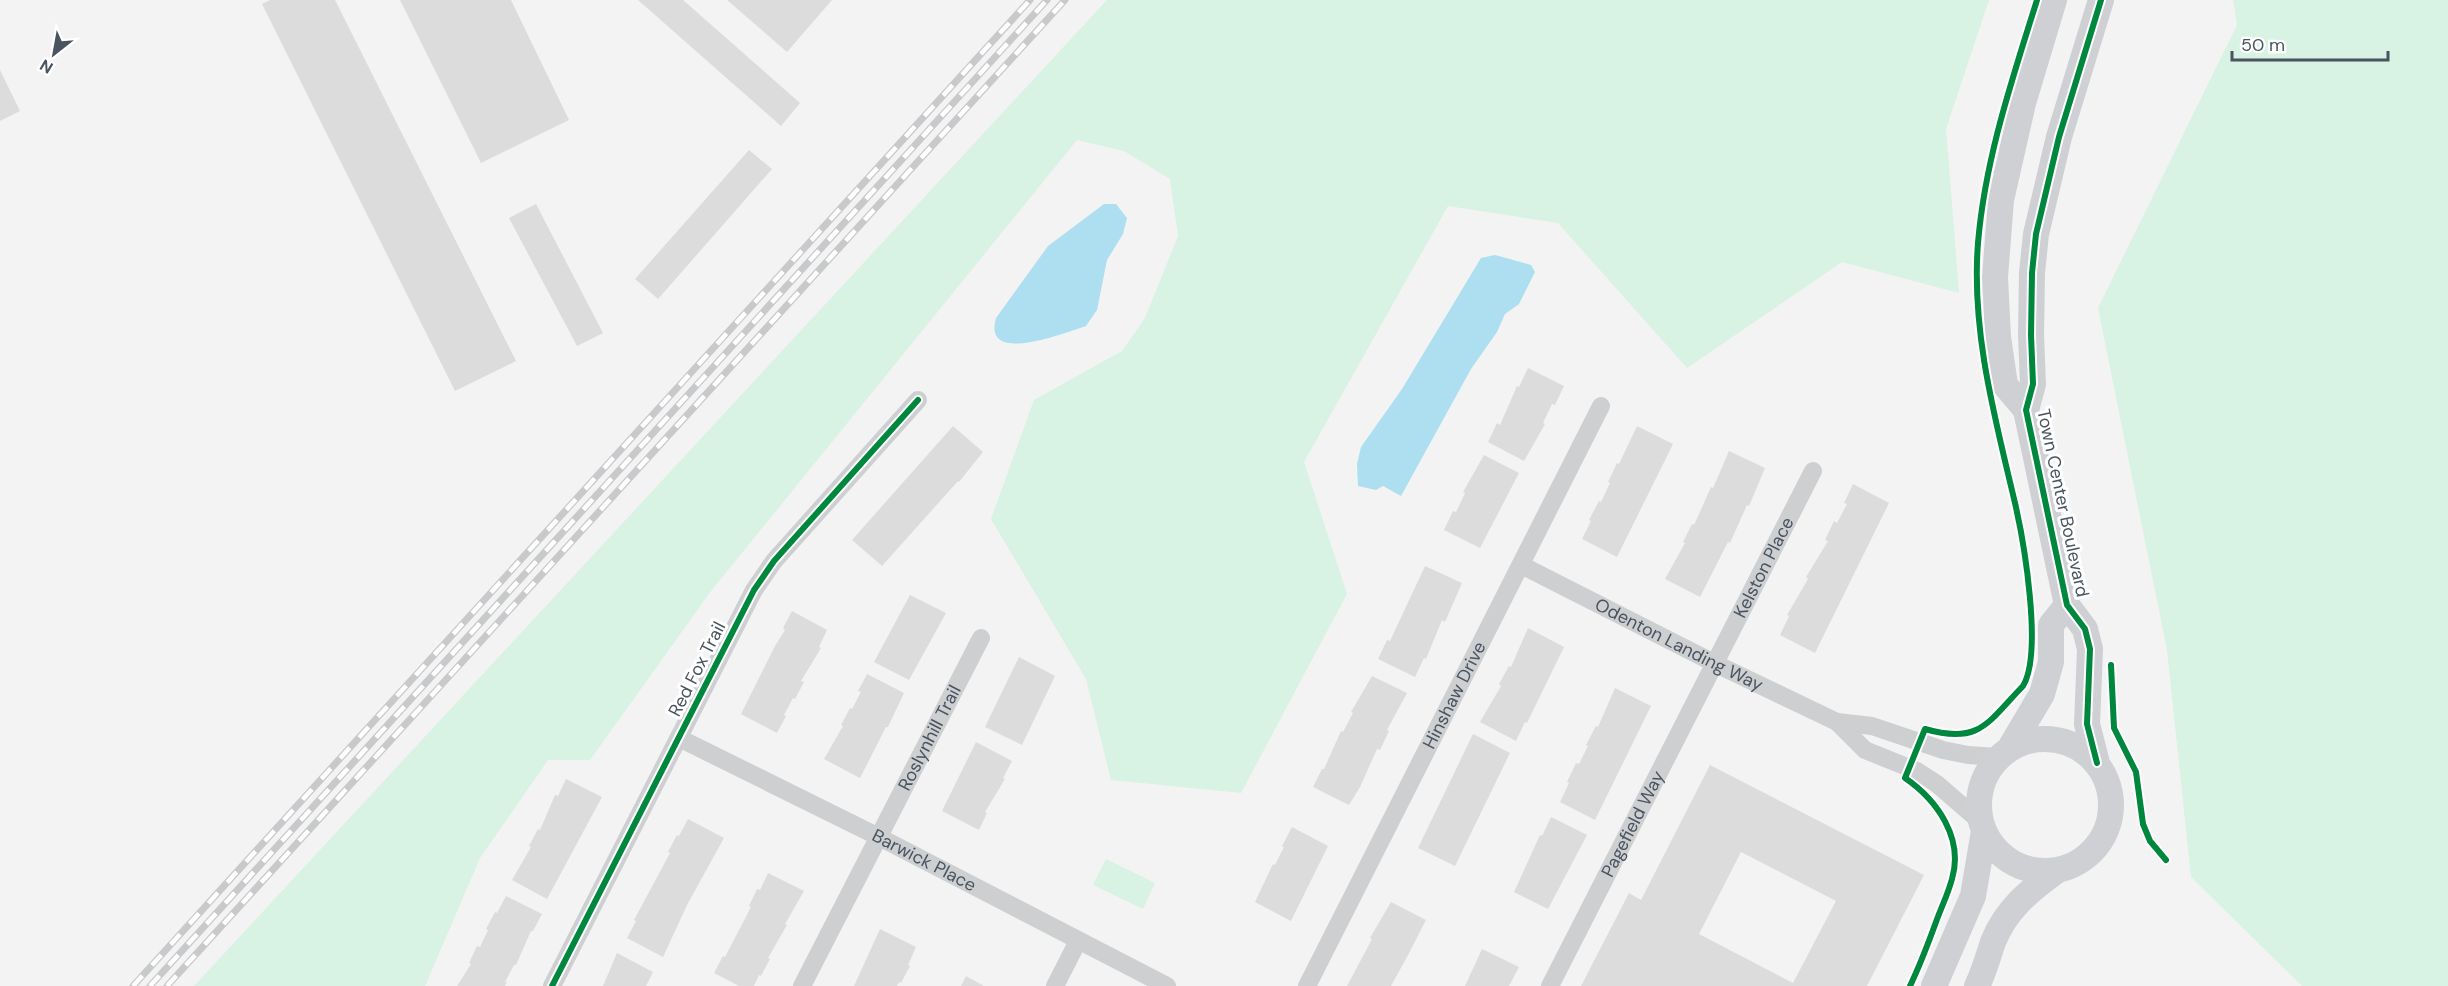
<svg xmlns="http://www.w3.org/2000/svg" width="2448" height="986" font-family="'DM Sans',sans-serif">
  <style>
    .green { fill: #d8f2e3 }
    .water { fill: #addff0 }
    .building { fill: #dcdcdd; fill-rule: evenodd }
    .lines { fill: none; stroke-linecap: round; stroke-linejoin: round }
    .street { stroke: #cdcfd1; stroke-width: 18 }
    .secondary { stroke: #ced0d4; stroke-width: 26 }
    .rail-casing { stroke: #c8c9cb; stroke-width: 7 }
    .rail { stroke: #fff; stroke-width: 4.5; stroke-dasharray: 14; stroke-linecap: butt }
    .cycleway-casing { stroke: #fff; stroke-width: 10 }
    .cycleway { stroke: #00873e; stroke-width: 6 }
    .labels { text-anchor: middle; stroke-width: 6; stroke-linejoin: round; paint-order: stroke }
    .street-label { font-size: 18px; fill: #495460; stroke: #fff }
  </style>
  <rect width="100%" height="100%" fill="#f3f3f3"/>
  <path class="green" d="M1107,0H1989L1946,129L1959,293L1842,262L1687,368L1558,223L1448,206L1304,462L1347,594L1241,793L1111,780L1086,679L991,519L1034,400L1122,351L1145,318L1178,236L1170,179L1124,151L1077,140L711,591L590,760H548L480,858L425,986H194Z
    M2233,0H2448V986H2302L2191,877L2167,650L2098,308L2237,25Z
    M1106,859L1155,883L1143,909L1093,885Z"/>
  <path class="water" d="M1104,204H1116L1127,218L1123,234L1107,260L1097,310L1086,326C1064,333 982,366 996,318L1048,246Z
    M1495,255L1531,265L1535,272L1519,304L1505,314L1497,332L1471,369L1401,496L1383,486L1376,490L1358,486L1357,464L1361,447L1402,389L1481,258Z"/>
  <path class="building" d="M270,0H335L516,361L455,391L262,4Z
    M400,0H511L569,120L481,163Z
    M638,0H683L800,103L781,126Z
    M727,0H832L787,52Z
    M0,70L20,111L0,121Z
    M749,150L772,169L658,299L635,279Z
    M536,204L603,333L577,346L509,218Z
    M1528,368L1564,386L1555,405L1552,404L1543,423L1545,424L1524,461L1488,442L1497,423L1500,425L1517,386L1519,387Z
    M953,426L983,452L959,482L958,481L882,566L852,540Z
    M1637,426L1673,444L1617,557L1582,539L1591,521L1589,520L1599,501L1601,502L1610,483L1608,482L1617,463L1619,464Z
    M1729,451L1765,468L1749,506L1747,505L1730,543L1728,542L1700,597L1665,579L1685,543L1683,542L1692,524L1694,525L1711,487L1713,488Z
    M1484,455L1519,473L1480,548L1444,530L1453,511L1456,512L1465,493L1463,492Z
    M1853,484L1889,503L1815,653L1780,635L1789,616L1787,615L1808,579L1806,577L1828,541L1825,540L1834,521L1837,523L1847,504L1844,503Z
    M1425,566L1462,583L1445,622L1442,620L1426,659L1424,658L1415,677L1378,659L1387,640L1390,641Z
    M910,595L946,613L909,680L874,662Z
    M792,611L827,630L819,647L821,648L801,681L804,682L795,699L793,698L784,715L786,716L777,733L741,714L775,646L785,630L783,628Z
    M1528,628L1564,647L1527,723L1525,722L1516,741L1480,722L1501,686L1499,684L1509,666L1511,667Z
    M1019,657L1055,676L1022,745L985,727Z
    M867,674L904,693L888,727H886L860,778L824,759L843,726L841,725L850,708L852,709L861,692L858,691Z
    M1372,676L1407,693L1387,730L1389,731L1380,750L1377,749L1360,787L1349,805L1313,787L1322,769H1324L1341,731L1343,732L1353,713L1351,712Z
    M1615,688L1651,706L1595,820L1560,802L1569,783L1567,782L1576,763L1579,764L1588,746L1586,745L1596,726L1598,727Z
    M1473,734L1510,753L1455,866L1418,848Z
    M976,742L1012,761L1003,778L1005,779L985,812L987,813L979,830L942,811Z
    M1710,765L1924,875L1867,986H1581L1629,893L1641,900ZM1741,852L1836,901L1793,983L1699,934Z
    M566,779L602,797L547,899L512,880L531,847L529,846L538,829L540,830L555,795L558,796Z
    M1551,817L1587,835L1548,909L1514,892L1540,835L1542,836Z
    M688,819L724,838L687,905L663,957L627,938L636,921L634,920L670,853L668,852L677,835L679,836Z
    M1292,827L1328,846L1291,921L1255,902L1273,864L1275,865L1284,847L1282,846Z
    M768,873L804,891L785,924L787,925L768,958L770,959L761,976L759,975L754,986H739L714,973L723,956L725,957L751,907L749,906L757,889L760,890Z
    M506,896L542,914L533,931H531L516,965H514L505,982H507L505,986H457L471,964L469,963L477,946L480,947L488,930L486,929L495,912L497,913Z
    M1391,902L1426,920L1407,957L1391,986H1347L1372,939L1370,938Z
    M880,929L916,947L908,965L910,966L901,983L899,982L897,986H854Z
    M1482,949L1519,967L1509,986H1465Z
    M617,953L653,972L646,986H603Z
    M966,976L984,986H961Z"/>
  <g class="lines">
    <g class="street">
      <path id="s1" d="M1521,565L1716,664L1837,722"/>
      <path id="s2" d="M679,738L879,837L1167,986"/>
      <path d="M1982,823L1937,784L1917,771L1865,750L1837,722L1872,726L1943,750L1968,755L1999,757"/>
      <path d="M552,986L754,590L774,561L918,400"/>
      <path id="s3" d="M802,986L981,638"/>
      <path d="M1055,986L1078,941"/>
      <path id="s4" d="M1307,986L1601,406"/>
      <path id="s5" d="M1550,986L1813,471"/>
    </g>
    <path class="secondary" d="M2026,410L2005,385L1998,337L1995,277L2001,200L2023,103L2054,0
      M1979 805a66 66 0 1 1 132 0a66 66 0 1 1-132 0Z
      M2010,748L2042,694L2051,662V625L2067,605
      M2097,763L2087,724L2090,649L2085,629L2067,605L2026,410L2033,384L2031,335L2032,273L2036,234L2059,137L2101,0
      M1934,986L1973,896L1984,831
      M1977,986C1984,972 1988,957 1993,942C2006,909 2030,890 2058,870"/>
    <g class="rail-casing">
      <path id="rail" d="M133,986L1030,0
        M150,986L1047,0
        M167,986L1065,0"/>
    </g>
    <use href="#rail" class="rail"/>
    <g class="cycleway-casing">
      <path id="cycleway" d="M2111,665L2114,728L2136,772L2143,824L2150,841L2166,860
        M2097,763L2087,724L2090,649L2085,629L2067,605L2026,410L2033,384L2031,335L2032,273L2036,234L2059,137L2101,0
        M552,986L754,590L774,561L918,400
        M1910,986C1920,965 1928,944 1936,922C1941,908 1948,894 1952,879C1964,838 1937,800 1905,778L1925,729C1980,745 1988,722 2023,686C2043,653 2024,542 2015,503C1995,418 1971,331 1978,243C1985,159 2012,80 2037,0"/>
    </g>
    <use href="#cycleway" class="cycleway"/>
  </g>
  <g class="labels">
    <g class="street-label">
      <text transform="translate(2063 503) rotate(78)" y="6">Town Center Boulevard</text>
      <text dy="6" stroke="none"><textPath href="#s5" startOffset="470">Kelston Place</textPath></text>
      <text dy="6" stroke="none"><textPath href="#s1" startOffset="177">Odenton Landing Way</textPath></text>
      <text transform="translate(697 669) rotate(-63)" y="6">Red Fox Trail</text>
      <text dy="6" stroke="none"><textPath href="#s4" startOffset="326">Hinshaw Drive</textPath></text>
      <text dy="6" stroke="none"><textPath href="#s3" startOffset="279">Roslynhill Trail</textPath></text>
      <text dy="6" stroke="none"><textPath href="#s5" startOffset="182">Pagefield Way</textPath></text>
      <text dy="6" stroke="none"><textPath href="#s2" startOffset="274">Barwick Place</textPath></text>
    </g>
  </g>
  <g transform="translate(54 54) rotate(211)" stroke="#ffffff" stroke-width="4.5" paint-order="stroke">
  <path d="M0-4.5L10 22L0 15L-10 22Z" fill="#495460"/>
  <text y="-9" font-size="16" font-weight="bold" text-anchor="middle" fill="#495460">N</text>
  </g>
  <path d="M2232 51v9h156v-9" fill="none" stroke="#495460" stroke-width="3"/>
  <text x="2241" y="51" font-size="18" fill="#495460" stroke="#ffffff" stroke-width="4.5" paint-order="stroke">50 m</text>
</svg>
